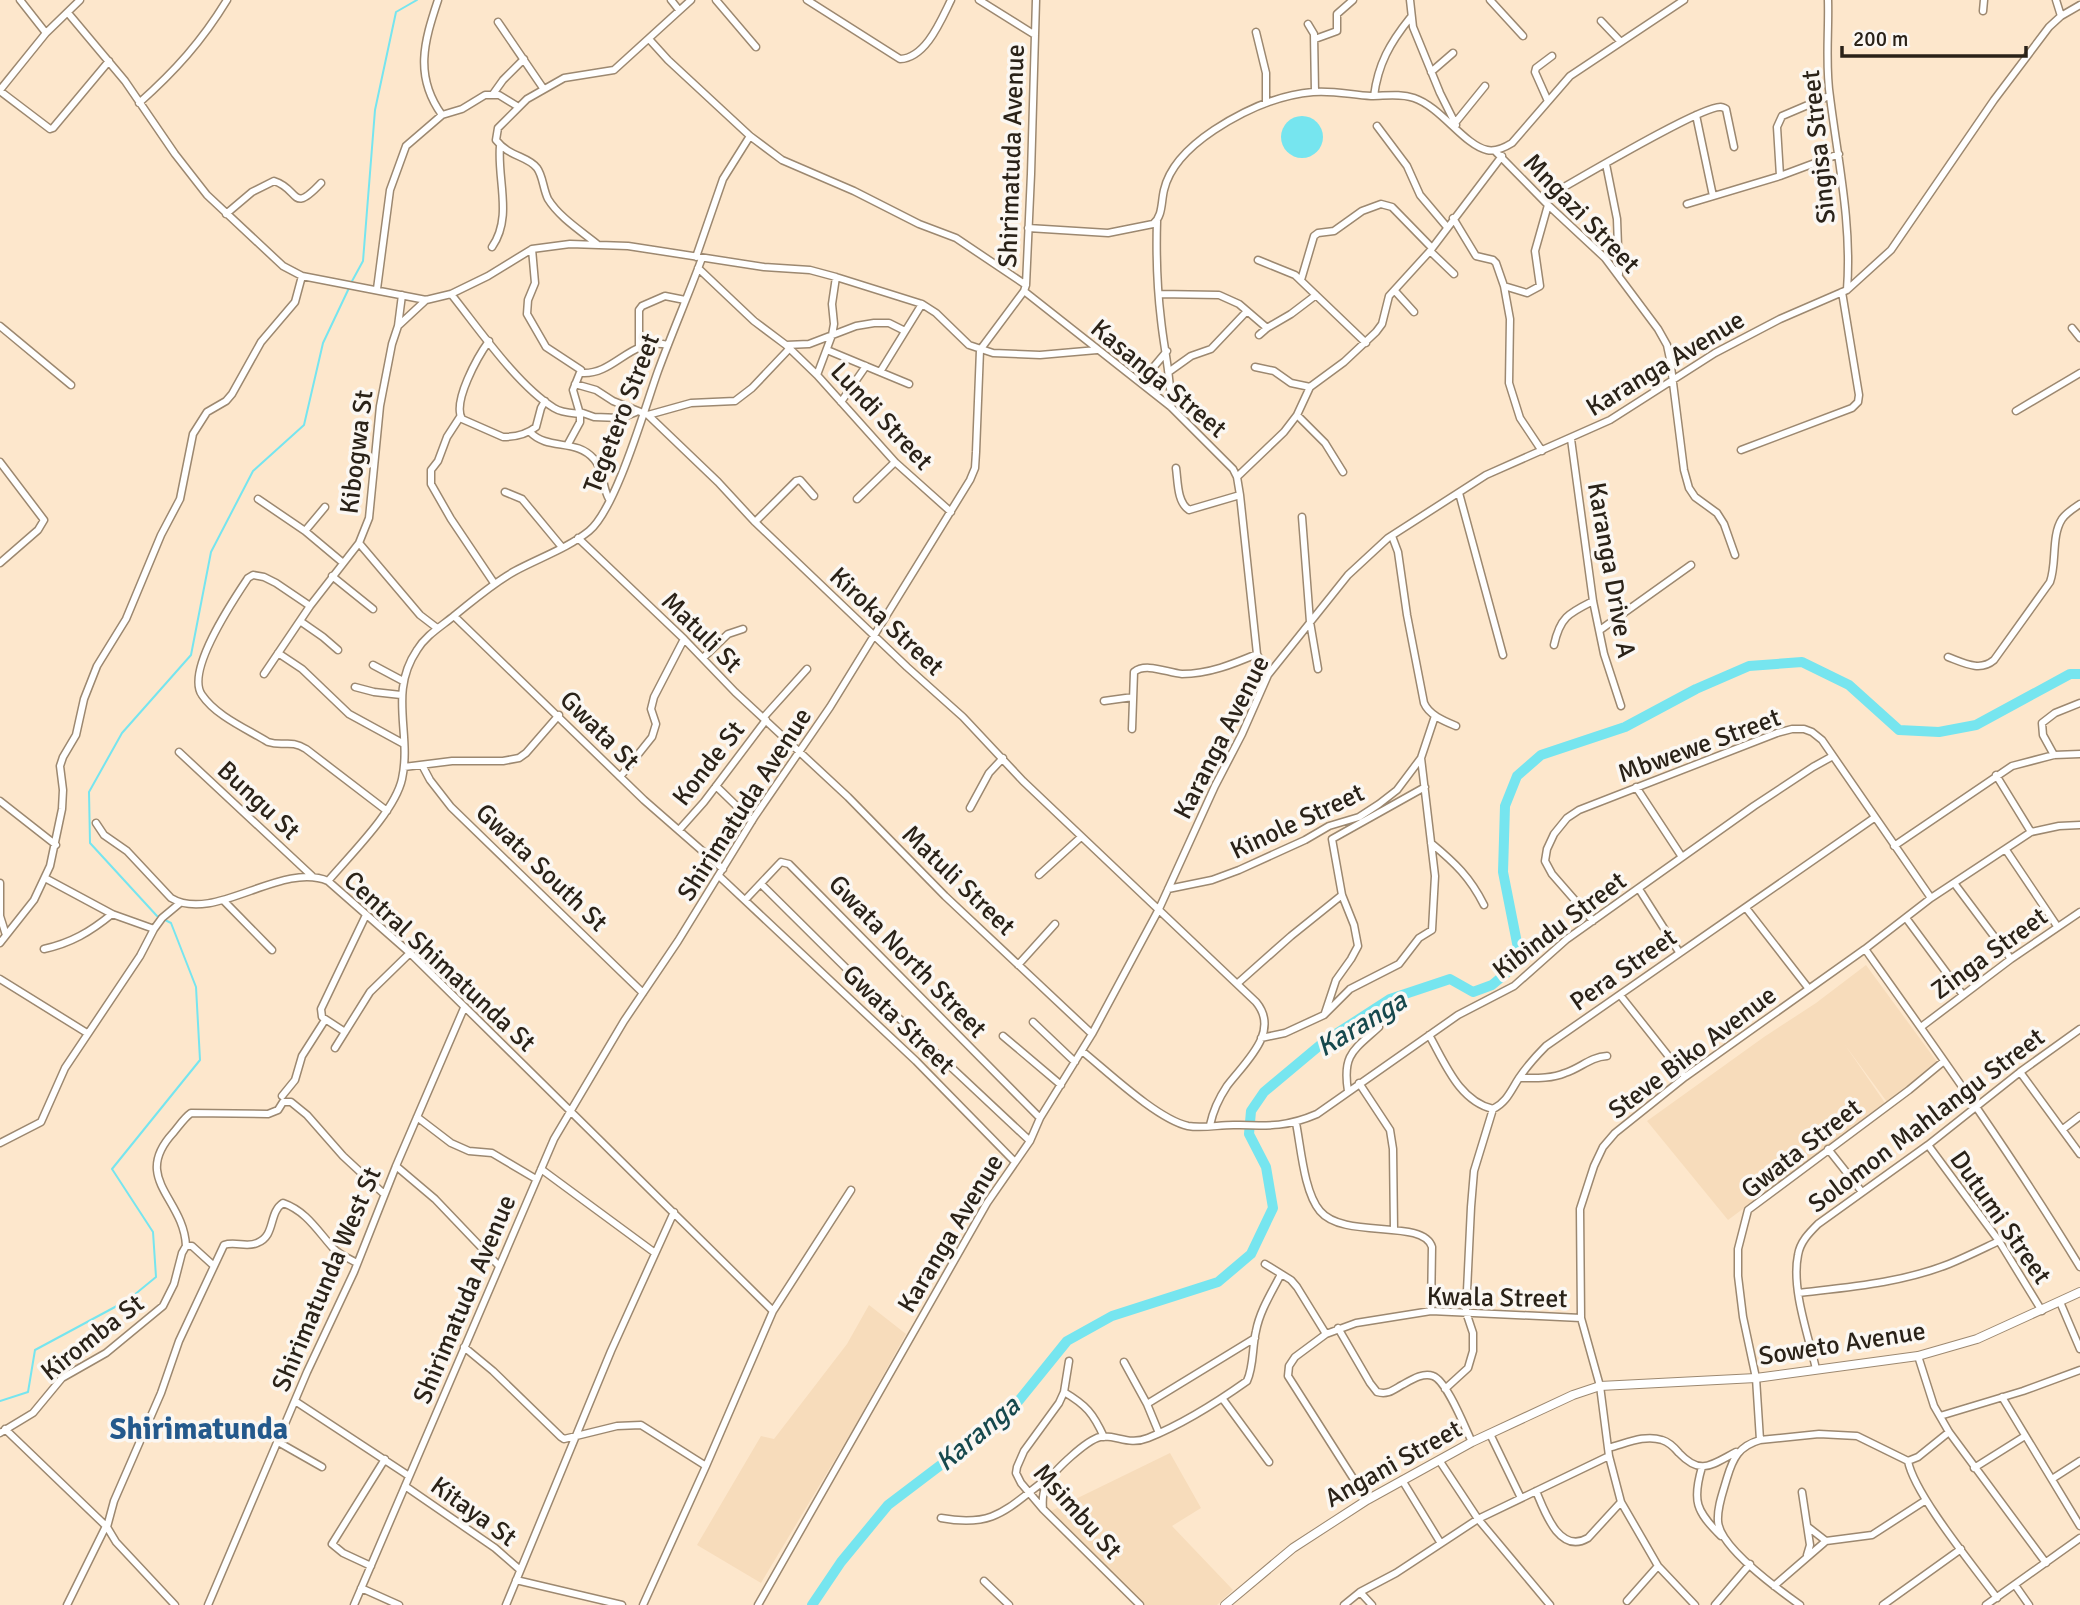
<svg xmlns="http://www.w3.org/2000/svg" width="2080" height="1605" font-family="Signika,sans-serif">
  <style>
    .built { fill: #f7dcbb }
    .water { fill: #76e5ef }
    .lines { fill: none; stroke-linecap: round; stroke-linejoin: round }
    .stream { stroke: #76e5ef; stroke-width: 2 }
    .river { stroke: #76e5ef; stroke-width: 10 }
    .minor-casing { stroke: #9c8870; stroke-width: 9 }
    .tertiary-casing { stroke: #9c8870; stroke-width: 10 }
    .minor { stroke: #fff; stroke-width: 6 }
    .tertiary { stroke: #fff; stroke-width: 8 }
    .labels { text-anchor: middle; stroke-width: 7; stroke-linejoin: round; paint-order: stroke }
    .street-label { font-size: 26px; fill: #2a2218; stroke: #fbf7f2 }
    .water-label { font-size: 28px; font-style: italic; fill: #16484d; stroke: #fbf7f2 }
    .quarter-label { font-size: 30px; font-weight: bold; fill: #24598c; stroke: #fbf7f2 }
  </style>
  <rect width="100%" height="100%" fill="#fde7cc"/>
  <path class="built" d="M1866,965L1940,1066L1927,1079L1890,1106L1845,1045L1885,1103L1728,1220L1647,1121L1764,1037L1816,1003Z
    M869,1305L906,1334L855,1426L761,1583L697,1545L761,1436L774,1439L847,1344Z
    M1170,1453L1201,1508L1172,1526L1233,1590L1217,1605H1145L1051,1511Z"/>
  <path class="water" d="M1281 137a21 21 0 1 1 42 0a21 21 0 1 1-42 0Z"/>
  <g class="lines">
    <path class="stream" d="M351,283L363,261L375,110L396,12L417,0
      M0,1401L28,1392L35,1350L128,1300L156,1277L153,1232L112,1169L200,1060L196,987L171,923L157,916L90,843L89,792L122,733L191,655L211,552L253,471L304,425L323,343L349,288"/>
    <path class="river" d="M812,1605L841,1562L888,1505L1008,1414L1067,1341L1112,1316L1218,1282L1251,1254L1273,1208L1266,1167L1249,1134L1251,1111L1264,1092L1325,1041L1390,999L1450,979L1473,992L1492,985L1510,970L1518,948L1503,872L1505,806L1517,776L1541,755L1625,727L1696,689L1749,666L1802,662L1849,685L1899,730L1939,732L1976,725L2070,674H2080"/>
    <g class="minor-casing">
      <path id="minor" d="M20,0L46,33
        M438,0C424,42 414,76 442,115
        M671,0L679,10
        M716,0L756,47
        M807,0L900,59C926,58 941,20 951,0
        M979,0L1035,35
        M1410,0L1413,27L1440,93L1456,125
        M1490,0L1523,36
        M1828,0C1829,32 1825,65 1830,97C1838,161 1852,224 1847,290
        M2056,0L2061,16
        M1983,11L1984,0
        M68,13L125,81L175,154L207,195L283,266L302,276L426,300L451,294L488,276L532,249L570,244L628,246L764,267L810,270L836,277L922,304L936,313L969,345L993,353L1040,355L1097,350
        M1601,21L1620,41
        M498,22L543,88
        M1308,24L1314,34L1315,92
        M1256,32L1266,73V103
        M649,39L668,60L750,136L782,160L854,191L919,224L956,238L1026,285
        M1315,39L1337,31V14L1353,0
        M1431,72L1453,53
        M0,90L46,33L80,0
        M0,91L50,129L53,128L109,61
        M493,94L503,80L524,59
        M1374,96C1378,64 1390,43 1410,18
        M1547,99L1535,72L1536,68L1552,56
        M139,103C175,71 202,41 227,0
        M1696,115L1713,196
        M1455,123L1485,86
        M1377,126L1407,166L1420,195L1447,227
        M1495,151L1548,205L1605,258L1658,329L1667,345L1670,359L1684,470L1689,488L1695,497L1717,513L1724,524L1735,555
        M1606,164L1617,219L1619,274
        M1780,176L1777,127L1782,116L1829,96
        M1543,199C1567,186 1703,104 1721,107C1723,107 1724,108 1726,109L1734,147
        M1687,204L1780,176L1839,154
        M226,214L252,192L274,181C300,189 291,215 321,183
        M1453,218L1476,256L1493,260L1496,263L1504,286L1510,319L1509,383L1520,418L1542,451
        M1157,221C1156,254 1157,287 1161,320C1164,349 1171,377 1171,407
        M1028,228L1108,233L1153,224C1163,216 1161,202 1164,190C1170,164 1193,144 1214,130C1243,111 1278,95 1313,92C1332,90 1352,95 1371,96C1385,96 1400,93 1414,98C1441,107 1464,145 1487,150C1496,152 1504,148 1512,143L1570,76L1684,0
        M597,244C581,231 559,217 548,199C543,189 543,176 537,168C528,156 509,157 496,140L498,128L527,99L564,78L614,70L691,0
        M492,247C513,217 497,180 500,146
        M532,249L535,283L528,300L527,314L546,347L581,370L573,390L580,414V422L568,444
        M1430,251L1454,274
        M696,257L723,179L750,136
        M1258,260L1295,275L1366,343
        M698,268L754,321L786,345L809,344L856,326L874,323H889L905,331
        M1301,280L1314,236L1318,233L1334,231L1362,211L1381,204L1392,207L1432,248
        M1504,286L1527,293L1540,286L1535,251L1548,205
        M377,289L390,190L406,146L442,115L462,109L485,95H499L517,106
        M1024,291L1171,407L1233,469L1237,477L1240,495L1257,654L1268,675
        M1395,291L1414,312
        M451,294C479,329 517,385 554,408C562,413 571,413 580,414
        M1159,294L1219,295L1239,304L1267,328
        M0,326L71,385
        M398,326L402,295
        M2072,328L2080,338
        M1259,335L1267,328L1291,314L1316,295
        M489,341C478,356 452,402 462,419L503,437C514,437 527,434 536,427L541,408L545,401
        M786,345L817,375L895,462L951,512
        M639,346V310L642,306L665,296L685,300
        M827,350L909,384
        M1255,367L1274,371L1291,383L1310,387
        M1170,371L1191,356L1211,349L1247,311
        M880,372L922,304
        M582,373C615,375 631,336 668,345
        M817,375L832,335L834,324L832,304L836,277
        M1141,382L1167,351
        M575,384L596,390L613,401L648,415L718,482L754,521L907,667L963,717L1023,781L1256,1002C1281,1032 1245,1062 1227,1086C1219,1098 1213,1111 1210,1125
        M841,402L866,366
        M2016,411L2080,373
        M580,412L594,417L621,418L636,412
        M648,415L691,403L735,401L752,388L789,349
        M1297,415L1325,443L1343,472
        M460,417L447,437L438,461L431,470V484L451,519L494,583
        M530,432C548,451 576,438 594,459C604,470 602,487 609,499
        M1571,439L1593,601L1604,654L1621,706
        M1741,450L1852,408L1858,402L1859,395L1842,292
        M0,462L44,520L38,530L0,563
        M1176,468C1178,482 1177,502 1189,510L1240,495
        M1237,477L1284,432L1297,415L1310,387L1344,362L1376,332L1382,324L1389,296L1430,251L1502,156
        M505,492L522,499L561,546
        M1459,493L1503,655
        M258,499L305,531L342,562
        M857,499L895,462
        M1302,517L1310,622L1318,669
        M755,522L796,481L800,480L814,496
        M305,531L325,507
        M1392,536L1398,552L1407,615L1424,703C1429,715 1444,721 1456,726
        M578,538L684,639L735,692L848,797L945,896L1092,1034
        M359,543L420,615L437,628
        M332,576L373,609
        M310,606L276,583L264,577L253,575L248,578C234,599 185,671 202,695C216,716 247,729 268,742C284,747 290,739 306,749L387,811
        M454,616L644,800L723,869
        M300,621L323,637L338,650
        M1600,630L1691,565
        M1554,645C1560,617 1569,613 1593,601
        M278,653L302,669L349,714L404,744
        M1948,657C1964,663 1980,672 1994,660L2050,582C2057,563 2051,536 2062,519C2066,513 2074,508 2080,504
        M703,658L728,634L743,629
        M373,665L403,681
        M264,674L310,606L359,543L369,518L380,406L392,344L398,326L426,300
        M355,687L374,692L401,695
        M1104,701L1133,697
        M763,718L807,669
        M1132,729L1134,672C1146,662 1168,673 1182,674C1209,674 1233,664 1257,654
        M179,752L312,876
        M2054,755L2043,735L2042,723L2055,713L2080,703
        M422,765L430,780L451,807L643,993
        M404,767L452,761H503L519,758L526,753L559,715
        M1996,775L2031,832
        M620,777L652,737L656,724L651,709L654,697L684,639
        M716,786L752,821
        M1636,787L1682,857
        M0,801L56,845
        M970,808L989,773L1003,758
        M96,823L104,835L127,851L171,898C214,924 281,861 328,881L410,953L773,1311
        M679,830L704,802L766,720
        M1431,843C1455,863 1470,877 1484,905
        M1894,846L2012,766L2054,755L2080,754
        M2006,850L2057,926
        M1039,875L1081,837
        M719,876L916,1061L1015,1162
        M45,878L112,914L154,929
        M328,881C350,855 395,811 402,779C412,733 388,693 417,650C426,635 442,626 455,615C475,599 493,583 515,571C539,558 568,548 589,531C616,509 645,407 658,371C672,333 688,296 702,258
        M0,883V916L6,935
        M1954,883L2011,959
        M761,884L858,980L1030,1141
        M1168,889L1212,880L1239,870L1305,840L1329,826L1359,817L1379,804L1397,790L1421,758L1435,716
        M1639,889L1679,952
        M746,899L781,862L789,864L1040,1118
        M223,900L272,950
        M1746,908L1809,989
        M1906,918L1963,995
        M1593,921L1552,874L1545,861L1547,849L1554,834L1567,818L1579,810L1777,733L1792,729H1804L1812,732L1822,740L1931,898
        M0,943L34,900L50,866L62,809L63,790L60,766L63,757L76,735L84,699L97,666L126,619L161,535L180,499L193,434L207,412L226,401L232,394L261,342L295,302L302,276
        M44,949C71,943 90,932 112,914
        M1865,949C1939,1053 2014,1158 2080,1267
        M1018,965L1055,924
        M0,979L87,1033
        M1238,983L1291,936L1342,895
        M1620,995L1685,1077
        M1325,1013L1336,980L1351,959L1358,946L1354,925L1342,895L1332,839L1425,787
        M1033,1022L1075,1062
        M1921,1027L2011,959L2080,912
        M345,1032L322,1017L321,1009L366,915
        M1429,1035C1445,1063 1459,1101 1493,1109C1507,1102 1511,1090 1519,1078C1527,1066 1536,1056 1546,1046L1874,818
        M1003,1036L1061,1085
        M1261,1038L1285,1033L1324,1015L1350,989L1399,964L1419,938L1432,930L1435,876L1421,758
        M335,1048L370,992L410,953
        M1082,1051C1108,1072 1157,1119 1188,1126C1204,1129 1222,1124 1237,1125C1269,1126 1287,1127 1317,1114L1458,1015L1514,986L1567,939L1754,806L1813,767L1833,756
        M2020,1072L2080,1154
        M1519,1078C1534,1078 1551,1079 1565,1073C1581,1068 1590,1057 1607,1056
        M1359,1083L1390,1130L1393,1149L1394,1230
        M1348,1091C1342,1054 1354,1050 1379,1027
        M282,1096L295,1080L302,1056L325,1020
        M417,1117L451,1143L469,1151L492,1153L536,1179
        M1296,1123C1301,1148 1304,1192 1320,1211C1344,1240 1423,1218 1432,1247L1431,1311
        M2063,1129L2080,1116
        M0,1143L41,1122L65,1068L140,956L154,929L162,918L180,903
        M1928,1145L1999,1241L2042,1311
        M1828,1149L1862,1192
        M396,1166L435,1199L499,1266
        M541,1169L655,1253
        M186,1246C184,1198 131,1179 173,1133C179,1126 184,1118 191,1113L268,1114L278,1110L283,1102H291L307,1115L343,1156L384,1194
        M1265,1264L1291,1280L1297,1287L1326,1334
        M1799,1293C1849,1287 1901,1283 1949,1264C1966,1257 1982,1249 1999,1241
        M2060,1302L2080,1349
        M1338,1328L1370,1383L1377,1392C1388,1395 1393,1390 1402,1385C1411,1380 1423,1372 1433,1376C1447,1381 1465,1428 1472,1442
        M464,1347L493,1371L561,1437L564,1439L617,1426L641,1425L706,1466
        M1918,1356L1934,1406L1949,1432L2046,1563
        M1069,1361L1064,1392L1059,1403L1024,1451L1017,1467L1016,1473L1021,1483L1043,1509L1140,1605
        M1124,1362L1147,1404L1159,1433
        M1816,1369C1809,1337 1791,1289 1798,1255C1800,1242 1809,1233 1818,1224L1928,1145L2020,1072L2080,1029
        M1445,1389L1468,1368L1473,1351V1333L1466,1312L1471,1207L1474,1171L1493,1109
        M1064,1392C1086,1405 1093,1413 1104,1437
        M2002,1397L2080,1526
        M1222,1398L1269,1462
        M295,1401L409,1476
        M1147,1404L1255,1338
        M1940,1416L2023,1391L2080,1370
        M5,1429L107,1527
        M0,1433L33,1413L62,1378L106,1353L163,1306L174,1284L182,1253L186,1246H192L214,1266
        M1490,1434L1521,1498
        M1760,1440L1756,1378L1743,1317L1738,1276V1249L1748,1210L1909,1090L1944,1061
        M278,1442L322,1467
        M1608,1448C1625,1444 1644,1434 1662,1440C1669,1442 1674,1447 1679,1453C1701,1476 1711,1465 1736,1452
        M1439,1460L1478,1519L1550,1605
        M1908,1461C1914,1494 1975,1568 1997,1598
        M1702,1467C1692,1501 1696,1511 1721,1536
        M1974,1468L2025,1436
        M2052,1479L2080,1461
        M1402,1480L1440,1542
        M405,1486L495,1548L519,1569
        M1536,1491C1544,1510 1559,1555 1588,1538L1621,1502
        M1802,1492L1810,1545L1807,1555
        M1367,1500L1288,1376L1289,1366L1295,1357L1326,1334L1356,1323L1431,1311L1581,1318
        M1043,1509C1042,1499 1043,1491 1047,1483C1054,1470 1087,1440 1100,1437C1116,1434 1128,1446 1148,1438C1183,1424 1216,1403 1247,1381C1254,1366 1252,1347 1256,1331C1260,1310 1272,1292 1281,1274
        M941,1518C996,1528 1007,1508 1048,1478
        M1808,1527L1826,1541
        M371,1566L343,1553L332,1544L385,1459
        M516,1580L622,1605
        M984,1581L1009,1605
        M2015,1585L2029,1605
        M1774,1586L1826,1541L1872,1535L1926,1500
        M361,1588L399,1605
        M1360,1592L1372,1605
        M1627,1601L1658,1566
        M67,1605L106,1526
        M175,1605L116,1542L107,1527L114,1501L161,1393L179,1341L224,1245C235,1241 247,1248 257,1243C276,1236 268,1213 283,1203C306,1211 317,1230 333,1248C340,1255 348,1258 357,1263
        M208,1605L307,1372L354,1272L396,1166L464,1008
        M354,1605L554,1139L624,1021L678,941L755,816L830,707L970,480L975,468L976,452L980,350L1024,291L1026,285L1031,174L1036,0
        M506,1605L611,1351L674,1212
        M643,1605L706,1466L773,1311L851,1190
        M758,1605L987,1203L1030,1141L1040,1118L1092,1034L1159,909L1215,786L1242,734L1268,675L1348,575L1388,538L1486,475L1610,420L1715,353L1780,319L1847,290L1891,250L1994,100L2049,27L2061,16L2080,5
        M1344,1605L1360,1592L1396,1573L1478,1519L1609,1456
        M1695,1605L1658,1566L1621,1502L1609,1456L1600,1386L1581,1318L1580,1209L1594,1166L1603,1147L1615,1133L1685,1077L1865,949L1931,898L2031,832L2059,826L2080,825
        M1715,1605L1750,1564
        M1800,1605C1779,1590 1719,1547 1718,1521C1717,1507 1723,1492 1727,1478C1733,1458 1739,1446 1760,1440L1819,1434L1857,1436L1908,1461L1918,1457L1949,1432
        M1883,1605L1961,1549
        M1986,1605L2080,1538"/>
    </g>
    <g class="tertiary-casing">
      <path id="tertiary" d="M1225,1605L1293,1548L1367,1500L1472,1442L1573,1395L1600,1386L1756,1378L1918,1356L1977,1339L2080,1292"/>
    </g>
    <use href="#minor" class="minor"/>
    <use href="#tertiary" class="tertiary"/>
  </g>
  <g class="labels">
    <g class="street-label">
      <text transform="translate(1818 147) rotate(-96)" y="9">Singisa Street</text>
      <text transform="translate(1011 156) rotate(-88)" y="9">Shirimatuda Avenue</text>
      <text transform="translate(1582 213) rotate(46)" y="9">Mngazi Street</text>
      <text transform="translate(1665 363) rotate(-31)" y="9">Karanga Avenue</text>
      <text transform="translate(1159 378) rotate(40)" y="9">Kasanga Street</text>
      <text transform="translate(621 413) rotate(-69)" y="9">Tegetero Street</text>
      <text transform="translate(882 416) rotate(47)" y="9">Lundi Street</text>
      <text transform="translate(356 452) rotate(-83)" y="9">Kibogwa St</text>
      <text transform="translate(1612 570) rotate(80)" y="9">Karanga Drive A</text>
      <text transform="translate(887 621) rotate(43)" y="9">Kiroka Street</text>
      <text transform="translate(702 632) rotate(45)" y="9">Matuli St</text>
      <text transform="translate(600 730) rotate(45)" y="9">Gwata St</text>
      <text transform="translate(1221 737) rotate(-63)" y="9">Karanga Avenue</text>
      <text transform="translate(1699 745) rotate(-20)" y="9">Mbwewe Street</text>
      <text transform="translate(708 763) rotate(-52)" y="9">Konde St</text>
      <text transform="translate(259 800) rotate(43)" y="9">Bungu St</text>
      <text transform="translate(744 804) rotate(-57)" y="9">Shirimatuda Avenue</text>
      <text transform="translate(1297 821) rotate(-25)" y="9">Kinole Street</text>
      <text transform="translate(542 867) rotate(44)" y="9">Gwata South St</text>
      <text transform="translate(959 880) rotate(44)" y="9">Matuli Street</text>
      <text transform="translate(1559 925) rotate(-37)" y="9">Kibindu Street</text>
      <text transform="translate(1989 953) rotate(-36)" y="9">Zinga Street</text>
      <text transform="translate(908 956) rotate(46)" y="9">Gwata North Street</text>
      <text transform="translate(440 961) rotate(43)" y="9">Central Shimatunda St</text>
      <text transform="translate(1623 969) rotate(-35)" y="9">Pera Street</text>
      <text transform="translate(899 1019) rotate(44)" y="9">Gwata Street</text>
      <text transform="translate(1692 1052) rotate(-37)" y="9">Steve Biko Avenue</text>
      <text transform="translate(1926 1120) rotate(-37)" y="9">Solomon Mahlangu Street</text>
      <text transform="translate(1801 1148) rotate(-38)" y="9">Gwata Street</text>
      <text transform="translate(2001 1217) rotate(55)" y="9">Dutumi Street</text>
      <text transform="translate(950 1233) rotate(-59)" y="9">Karanga Avenue</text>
      <text transform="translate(326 1279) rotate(-67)" y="9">Shirimatunda West St</text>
      <text transform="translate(1497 1297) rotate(1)" y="9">Kwala Street</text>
      <text transform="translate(464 1299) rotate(-67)" y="9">Shirimatuda Avenue</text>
      <text transform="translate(92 1337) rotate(-38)" y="9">Kiromba St</text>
      <text transform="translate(1842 1343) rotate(-9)" y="9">Soweto Avenue</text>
      <text transform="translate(1393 1463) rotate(-29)" y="9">Angani Street</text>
      <text transform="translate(474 1511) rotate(36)" y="9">Kitaya St</text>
      <text transform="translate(1078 1511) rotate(48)" y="9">Msimbu St</text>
    </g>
    <g class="water-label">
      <text transform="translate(1361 1023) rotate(-31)" y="10">Karanga</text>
      <text transform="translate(977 1433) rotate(-40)" y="10">Karanga</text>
    </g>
    <g class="quarter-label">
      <text x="199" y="1439">Shirimatunda</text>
    </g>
  </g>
  <path d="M1842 46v10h184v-10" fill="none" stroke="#2a2218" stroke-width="3.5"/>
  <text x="1853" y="46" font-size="21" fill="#2a2218" stroke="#fbf7f2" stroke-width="5" paint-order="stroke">200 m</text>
</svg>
